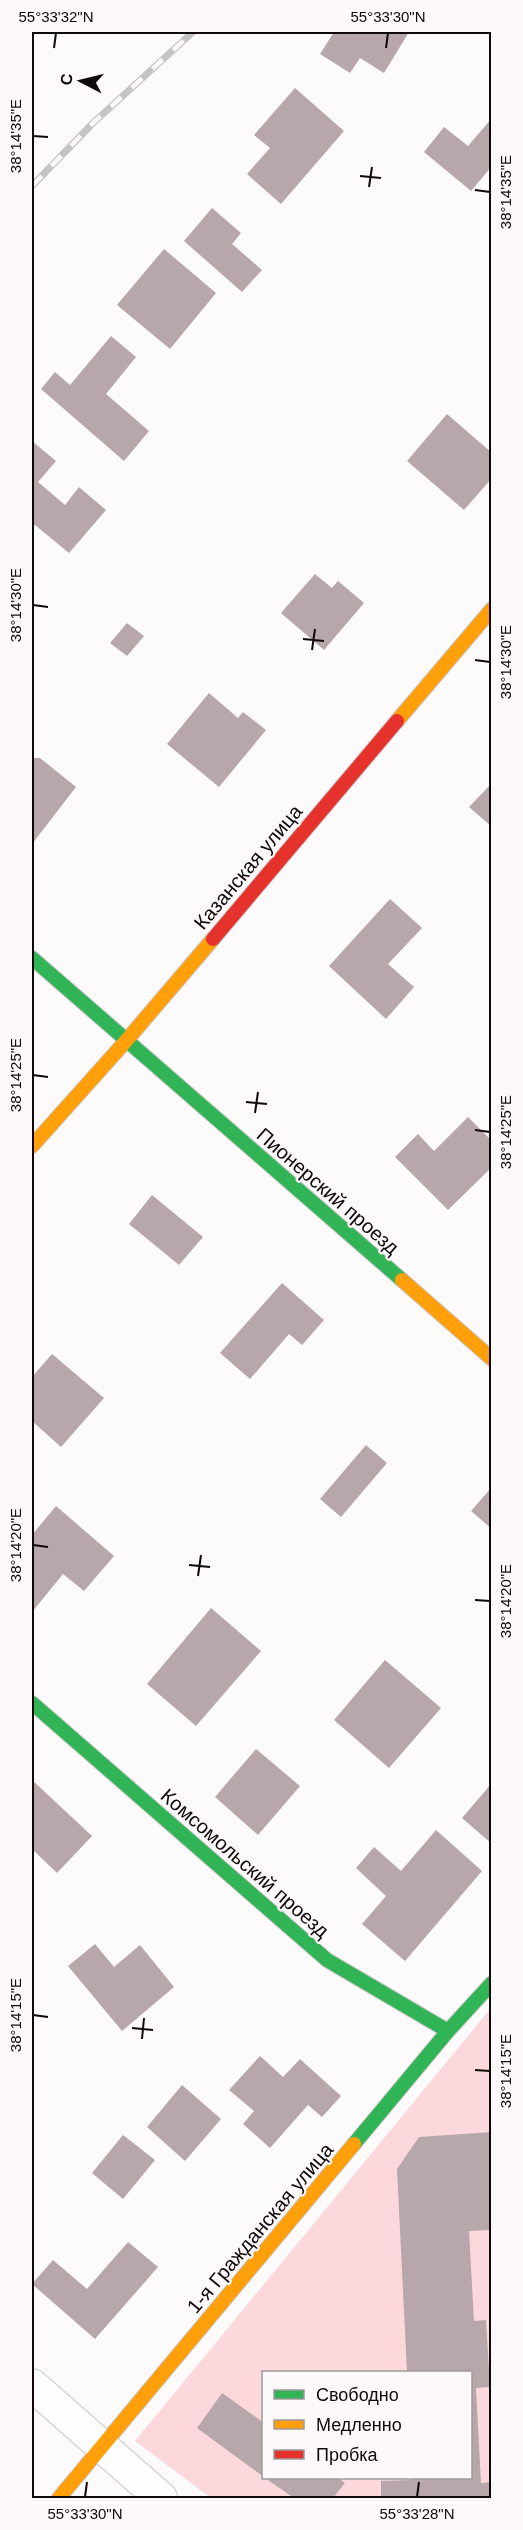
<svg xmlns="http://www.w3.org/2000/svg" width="523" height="2530" font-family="Helvetica,sans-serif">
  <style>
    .green { fill: #fbd8dc; fill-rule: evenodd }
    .building { fill: #b7a6aa }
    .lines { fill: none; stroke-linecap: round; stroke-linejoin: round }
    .street-casing { stroke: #cac6c7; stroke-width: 34 }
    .fast-casing { stroke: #cac6c7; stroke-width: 16 }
    .slow-casing { stroke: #cac6c7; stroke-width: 16 }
    .jam-casing { stroke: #cac6c7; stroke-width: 16 }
    .street { stroke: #fffefe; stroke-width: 32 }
    .fast { stroke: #30b455; stroke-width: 14 }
    .slow { stroke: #ff9f0a; stroke-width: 14 }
    .jam { stroke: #e5322d; stroke-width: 14 }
    .rail-casing { stroke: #c5c4c5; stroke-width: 7 }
    .rail { stroke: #fdf9fa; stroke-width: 4.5; stroke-dasharray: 14; stroke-linecap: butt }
    .ticks { fill: none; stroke: #0f090a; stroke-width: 2 }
    .labels { text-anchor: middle; stroke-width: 4.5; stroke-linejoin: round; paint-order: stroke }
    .street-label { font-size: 20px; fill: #0f090a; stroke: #fdf9fa }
    .neatline { fill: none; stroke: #0f090a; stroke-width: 2 }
    .ticks-label { font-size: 15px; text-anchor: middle; fill: #0f090a }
  </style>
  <rect width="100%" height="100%" fill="#fcfafb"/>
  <path class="green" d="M491,2008V2498H211L135,2441ZM264,2372H470V2478H264Z"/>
  <path class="building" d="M334,32H409L384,73L360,58L350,73L320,54Z
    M295,88L344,131L281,204L247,174L270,148L254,135Z
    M492,118V166L471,191L424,152L444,127L468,146Z
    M212,208L241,233L232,244L262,270L242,292L184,241Z
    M164,249L216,293L170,349L117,305Z
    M111,336L136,357L106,394L149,431L124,461L41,389L55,372L70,385Z
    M447,414L492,453V478L464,510L407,461Z
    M32,441L56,461L38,482L65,505L79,487L106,510L69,553L35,525L32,529Z
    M315,574L332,588L338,581L364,603L324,650L281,613Z
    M127,623L144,636L127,656L110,643Z
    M209,693L238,718L243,712L266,730L219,787L167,744Z
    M32,758H40L76,787L32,844Z
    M492,783V827L469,807Z
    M390,899L422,928L388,964L414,987L386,1019L329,966Z
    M468,1117L492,1141V1167L448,1210L395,1157L418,1134L434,1151Z
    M152,1195L203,1237L179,1265L129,1224Z
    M282,1283L324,1320L302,1345L289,1334L250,1379L220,1353Z
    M52,1354L104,1398L61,1447L32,1421V1377Z
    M366,1445L387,1463L341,1517L320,1499Z
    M492,1487V1529L471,1511Z
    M56,1506L114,1556L84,1591L63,1574L32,1612V1535Z
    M211,1608L261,1651L196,1726L147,1684Z
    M385,1660L441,1708L389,1768L334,1720Z
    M256,1749L300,1786L258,1835L215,1797Z
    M32,1780L92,1836L57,1873L32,1849Z
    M492,1783V1844L462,1818Z
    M436,1830L482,1871L405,1961L362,1924L386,1896L356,1868L374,1847L401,1871Z
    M95,1944L114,1967L140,1945L174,1987L122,2031L68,1966Z
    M260,2056L283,2077L300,2059L341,2096L322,2117L308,2105L270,2148L243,2124L254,2111L229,2090Z
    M182,2085L221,2119L185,2161L147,2127Z
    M492,2132V2230L469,2231L474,2321L486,2320L490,2387L476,2388L481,2483L492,2482V2498H381V2481L412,2480V2478H470V2372H407L397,2169L419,2137Z
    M123,2135L155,2160L123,2199L92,2173Z
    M128,2242L158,2267L95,2339L32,2284L53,2260L87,2289Z
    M222,2393L264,2423V2477L197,2428Z
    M265,2478H338L345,2483L333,2498H294Z"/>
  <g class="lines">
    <g class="street-casing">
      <path id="street" d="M32,2385L161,2498"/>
    </g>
    <g class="fast-casing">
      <path id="fast" d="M32,958L402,1280
        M32,1703L327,1960L448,2031
        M354,2144L448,2031L492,1983"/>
    </g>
    <g class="slow-casing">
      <path id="slow" d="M397,721L492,609
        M32,1146L126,1041L213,939
        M402,1280L492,1359
        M59,2498L354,2144"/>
    </g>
    <g class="jam-casing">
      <path id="jam" d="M213,939L397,721"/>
    </g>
    <use href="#street" class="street"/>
    <use href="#fast" class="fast"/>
    <use href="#slow" class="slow"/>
    <use href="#jam" class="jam"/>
    <g class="rail-casing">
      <path id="rail" d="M32,186L93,123L193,32"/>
    </g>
    <use href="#rail" class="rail"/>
  </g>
  <path class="ticks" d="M54,48L56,33M386,48L388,33M33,136L48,137M360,176L381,178M369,187L372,167M475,190L490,192M33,605L48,607M303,639L324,641M312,650L315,629M475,660L490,662M33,1075L48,1077M246,1102L267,1104M255,1113L258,1092M475,1130L490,1132M33,1545L48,1547M189,1565L210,1567M198,1576L201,1555M475,1600L490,1601M33,2015L48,2017M132,2028L153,2030M142,2039L144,2018M475,2070L490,2071M85,2497L87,2482M417,2497L419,2482"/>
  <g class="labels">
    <g class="street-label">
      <text transform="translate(248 867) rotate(-50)" y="7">Казанская улица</text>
      <text transform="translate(328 1191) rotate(41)" y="7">Пионерский проезд</text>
      <text transform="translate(245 1863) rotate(41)" y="7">Комсомольский проезд</text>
      <text transform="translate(260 2228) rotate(-50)" y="7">1-я Гражданская улица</text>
    </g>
  </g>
  <rect width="523" height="2530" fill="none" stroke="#fdf9fa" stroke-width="66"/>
  <rect x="262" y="2371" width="210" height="108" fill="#fdf9fa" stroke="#9e999a" stroke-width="1.5"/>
  <rect x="274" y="2390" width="30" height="9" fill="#30b455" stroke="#9e999a" stroke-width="1.5"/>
  <text x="316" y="2401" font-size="18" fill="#0f090a">Свободно</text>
  <rect x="274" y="2420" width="30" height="9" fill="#ff9f0a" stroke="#9e999a" stroke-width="1.5"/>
  <text x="316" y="2431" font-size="18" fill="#0f090a">Медленно</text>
  <rect x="274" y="2450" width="30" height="9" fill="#e5322d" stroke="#9e999a" stroke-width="1.5"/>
  <text x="316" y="2461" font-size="18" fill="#0f090a">Пробка</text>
  <g transform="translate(81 81) rotate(277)" stroke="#fdf9fa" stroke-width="4.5" paint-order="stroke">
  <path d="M0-4.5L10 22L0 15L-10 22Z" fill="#0f090a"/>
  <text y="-9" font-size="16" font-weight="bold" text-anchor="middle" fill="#0f090a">С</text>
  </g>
  <rect x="33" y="33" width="457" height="2464" class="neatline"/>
  <g class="ticks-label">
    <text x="56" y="22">55°33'32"N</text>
    <text x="388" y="22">55°33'30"N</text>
    <text transform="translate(16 136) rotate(-90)" y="5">38°14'35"E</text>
    <text transform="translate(506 192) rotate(-90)" y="5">38°14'35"E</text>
    <text transform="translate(16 605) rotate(-90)" y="5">38°14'30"E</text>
    <text transform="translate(506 662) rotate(-90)" y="5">38°14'30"E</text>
    <text transform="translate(16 1075) rotate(-90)" y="5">38°14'25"E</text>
    <text transform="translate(506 1132) rotate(-90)" y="5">38°14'25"E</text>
    <text transform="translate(16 1545) rotate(-90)" y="5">38°14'20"E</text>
    <text transform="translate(506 1601) rotate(-90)" y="5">38°14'20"E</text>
    <text transform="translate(16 2015) rotate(-90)" y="5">38°14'15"E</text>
    <text transform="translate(506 2071) rotate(-90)" y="5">38°14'15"E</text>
    <text x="85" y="2519">55°33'30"N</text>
    <text x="417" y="2519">55°33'28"N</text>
  </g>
</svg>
